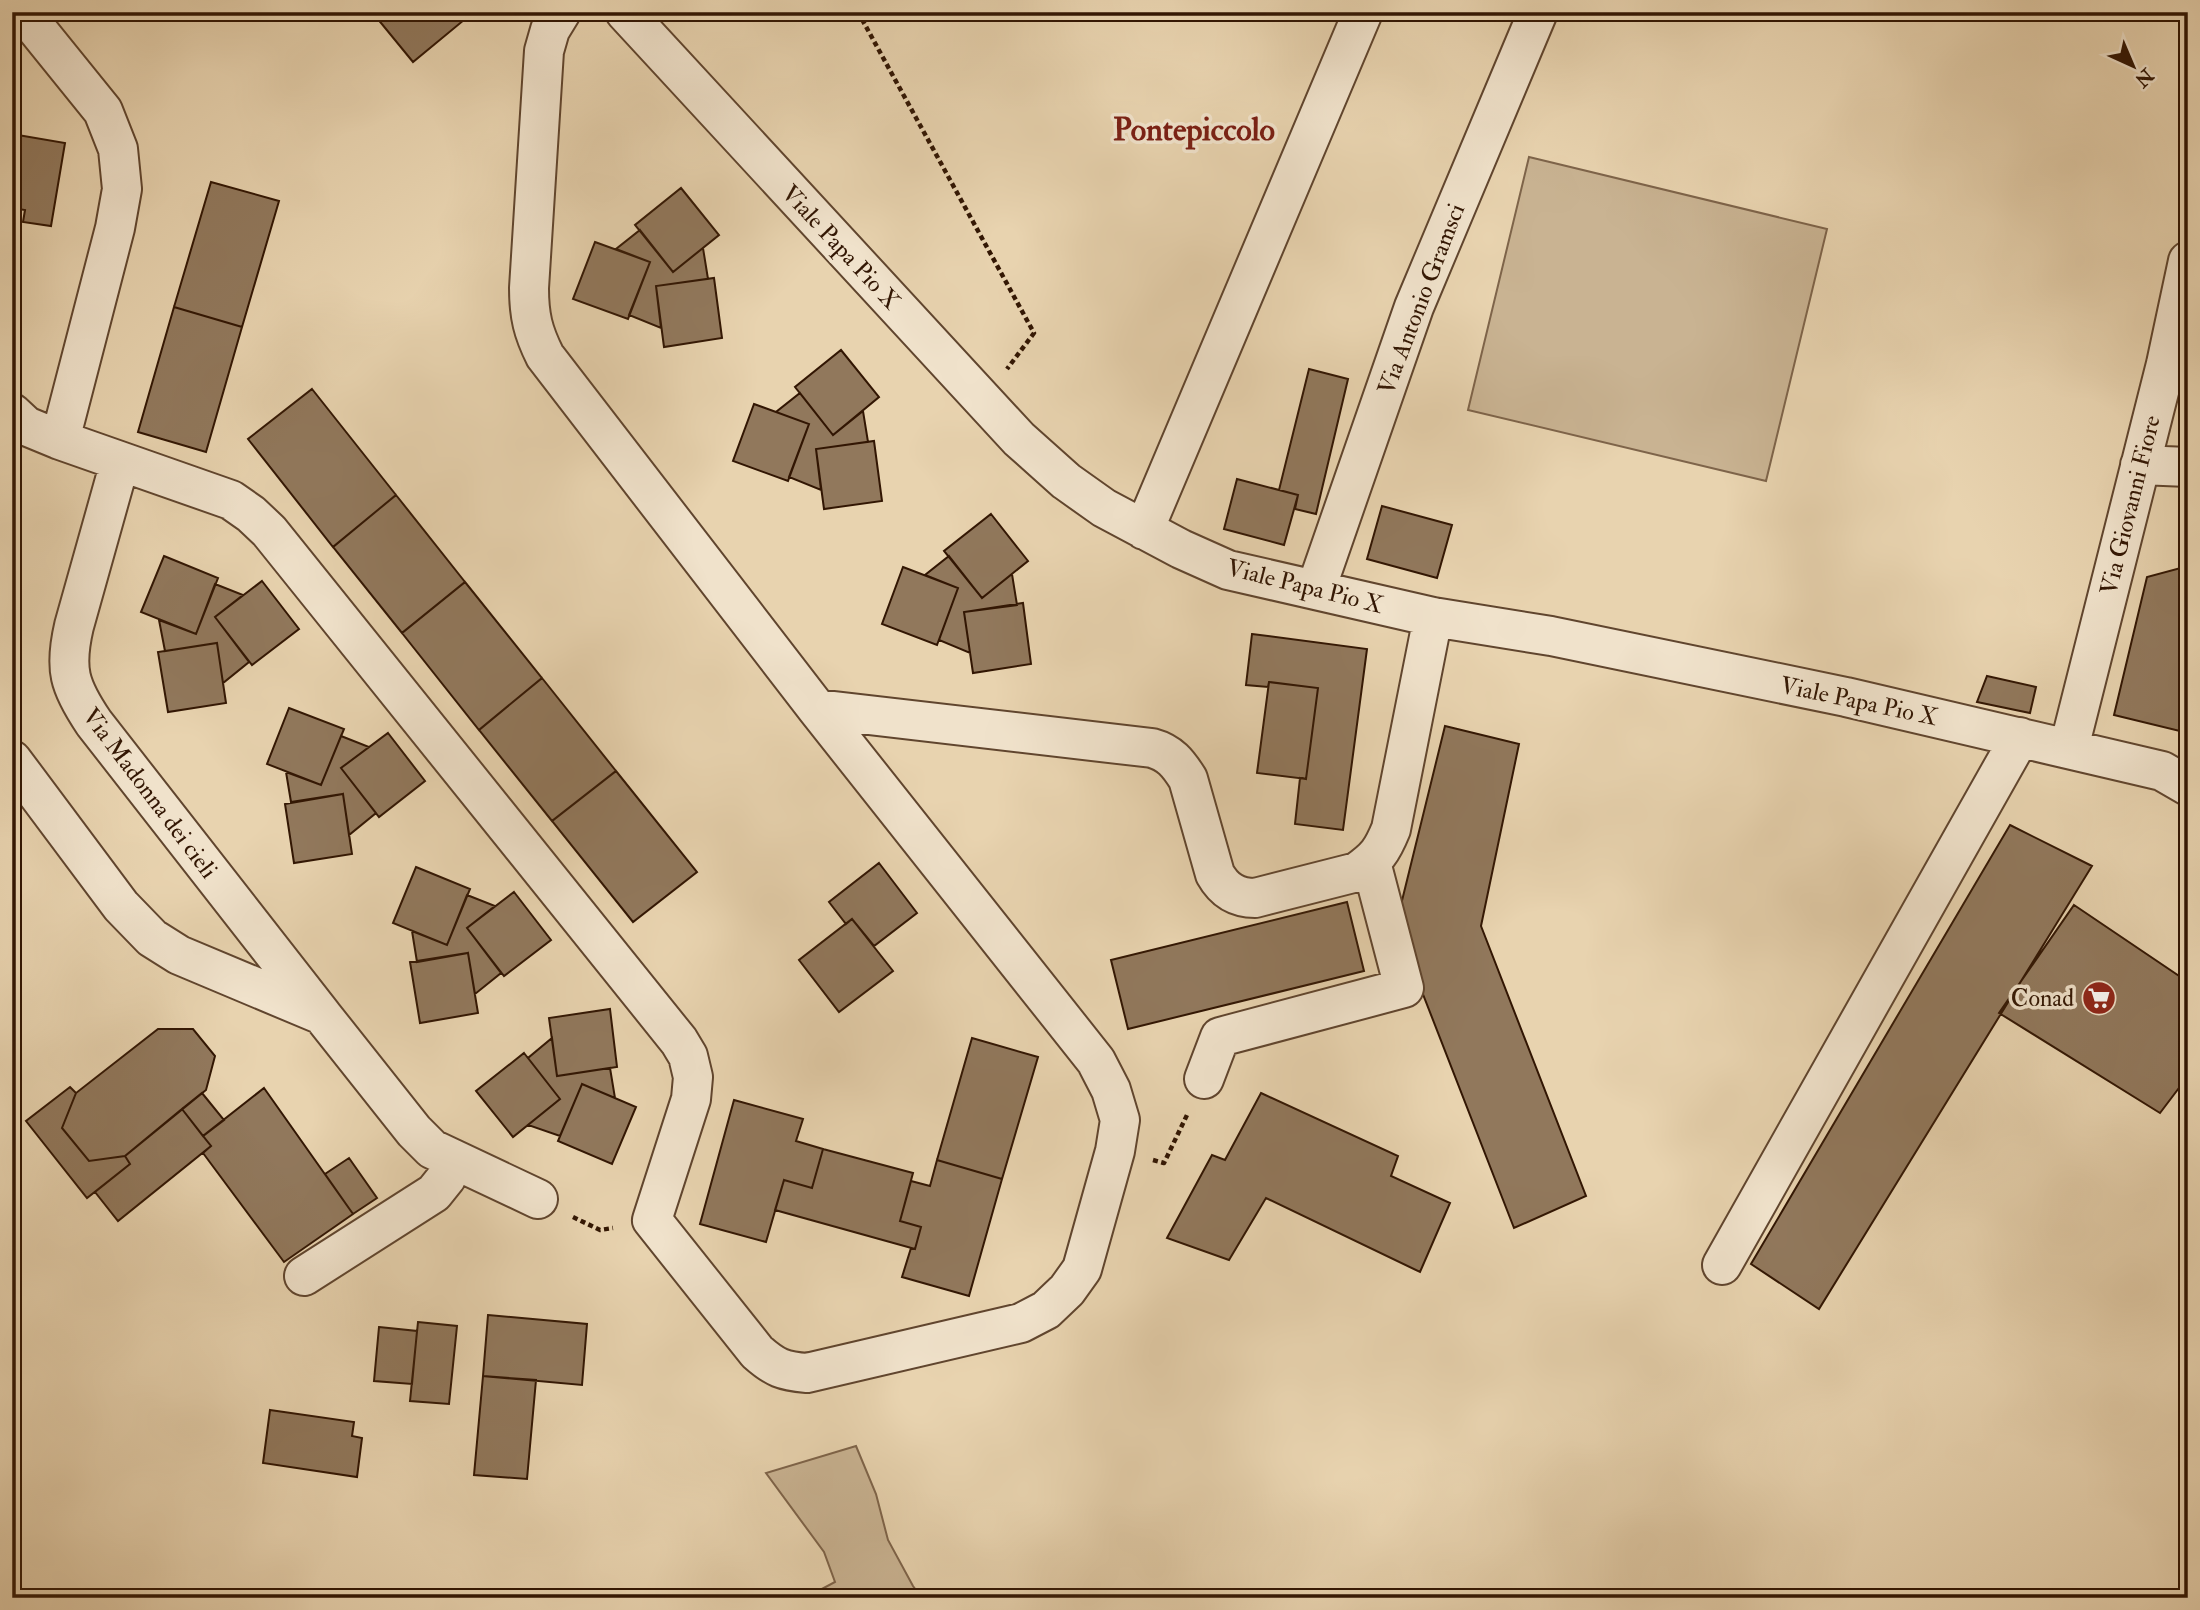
<svg xmlns="http://www.w3.org/2000/svg" width="2200" height="1610" font-family="'IM FELL Double Pica',serif">
  <style>
    .green { fill: #c9b392; stroke: #7e644a; stroke-width: 2 }
    .building { fill: #91785c; stroke: #321603; stroke-width: 2 }
    .lines { fill: none; stroke-linecap: round; stroke-linejoin: round }
    .minor-casing { stroke: #60452e; stroke-width: 42 }
    .path { stroke: #321603; stroke-width: 4.5; stroke-dasharray: 5 3.5; stroke-linecap: butt }
    .minor { stroke: #f0e2cb; stroke-width: 38 }
    .labels { text-anchor: middle; stroke-width: 7; stroke-linejoin: round; paint-order: stroke }
    .street-label { font-size: 24px; fill: #321603; stroke: #f0e2cb }
    .poi-label { font-size: 24px; fill: #321603; stroke: #f0e2cb; text-anchor: end }
    .district-label { font-size: 32px; font-weight: bold; fill: #7a1f14; stroke: #f0e2cb }
  </style>
  <rect width="100%" height="100%" fill="#e8d3af"/>
  <filter id="stains"><feTurbulence type="fractalNoise" baseFrequency=".00286" numOctaves="4"/><feColorMatrix values="0 0 0 0 .2 0 0 0 0 .09 0 0 0 0 .02 0 0 0 .5 -.17"/></filter>
  <radialGradient id="worn" r=".72"><stop offset=".6" stop-color="#630" stop-opacity="0"/><stop offset="1" stop-color="#630" stop-opacity=".3"/></radialGradient>
  <path class="green" d="M1529,157L1827,229L1766,481L1468,410Z
    M856,1446L876,1494L888,1540L913,1586L922,1598H805L835,1582L824,1552L766,1473Z"/>
  <path class="building" d="M372,12H457L464,20L413,62Z
    M12,134L65,143L51,226L23,222L25,210L12,208Z
    M211,182L279,201L242,327L174,307Z
    M681,188L719,235L673,272L635,225Z
    M640,230L673,272L703,248L708,279L656,286L661,328L629,315L650,262L616,249Z
    M595,242L650,262L628,319L573,299Z
    M714,278L722,338L664,347L656,286Z
    M174,307L242,327L206,452L138,432Z
    M841,350L879,397L833,435L795,387Z
    M1309,369L1348,379L1316,514L1295,509L1298,495L1279,490Z
    M312,389L396,495L333,547L248,439Z
    M800,393L833,435L863,411L868,442L816,449L821,490L789,477L809,424L776,412Z
    M754,404L809,424L788,481L733,461Z
    M874,441L882,501L824,509L816,449Z
    M1237,479L1298,495L1284,545L1224,529Z
    M396,495L465,582L402,633L333,547Z
    M1382,506L1452,525L1437,578L1367,559Z
    M991,514L1028,561L982,598L944,551Z
    M164,556L218,578L196,634L141,612Z
    M949,556L982,598L1012,574L1017,605L964,612L970,653L939,640L958,588L925,575Z
    M2188,566V733L2114,715L2147,577Z
    M903,567L958,588L937,645L882,624Z
    M262,581L299,629L252,665L215,617Z
    M465,582L542,678L479,730L402,633Z
    M215,584L243,595L215,617L249,662L223,683L217,643L165,651L159,620L196,634Z
    M1023,603L1031,664L973,673L964,612Z
    M1252,634L1367,649L1343,830L1295,824L1300,778L1306,779L1318,688L1269,682L1268,687L1246,685Z
    M217,643L226,703L168,712L158,652Z
    M1987,676L2036,687L2030,713L1977,702Z
    M542,678L616,771L552,821L479,730Z
    M1269,682L1318,688L1306,779L1257,773Z
    M289,708L344,729L321,785L267,764Z
    M1445,726L1519,744L1481,926L1586,1196L1514,1228L1396,925Z
    M388,733L425,781L379,817L341,768Z
    M341,736L369,747L341,768L376,813L349,835L343,794L291,802L286,772L321,785Z
    M616,771L697,872L633,922L552,821Z
    M343,794L352,854L294,863L285,804Z
    M2010,825L2092,866L1819,1309L1751,1264Z
    M879,863L917,913L874,946L852,919L846,924L829,902Z
    M416,867L470,889L447,945L393,923Z
    M514,892L551,940L504,976L467,928Z
    M467,895L495,906L467,928L501,973L475,994L468,953L417,962L412,931L447,945Z
    M1347,902L1364,971L1128,1029L1111,960Z
    M2074,905L2188,982V1076L2160,1113L1999,1013Z
    M852,919L893,971L839,1012L799,960Z
    M468,953L478,1013L420,1023L410,962Z
    M610,1009L617,1067L557,1076L549,1018Z
    M158,1029H193L215,1056L206,1090L125,1156L89,1161L62,1128L76,1093Z
    M552,1038L557,1076L610,1068L615,1098L582,1084L560,1136L528,1125L560,1099L528,1058Z
    M972,1038L1038,1057L1002,1179L937,1160Z
    M524,1053L560,1099L513,1137L476,1091Z
    M582,1084L636,1107L612,1164L558,1141Z
    M70,1087L76,1093L62,1128L89,1161L125,1156L130,1164L87,1198L26,1121Z
    M264,1088L353,1214L284,1262L203,1153L211,1146L203,1136Z
    M202,1093L224,1120L203,1136L182,1109Z
    M1261,1093L1398,1156L1391,1176L1450,1203L1420,1272L1266,1198L1229,1260L1167,1238L1212,1155L1225,1160Z
    M734,1100L803,1119L796,1141L823,1149L812,1188L784,1180L766,1242L700,1224Z
    M182,1109L211,1146L118,1221L95,1192L130,1164L125,1156Z
    M823,1149L913,1173L900,1221L921,1227L915,1249L775,1210L784,1180L812,1188Z
    M349,1158L377,1198L353,1214L325,1174Z
    M937,1160L1002,1179L969,1296L902,1277L911,1248L915,1249L921,1227L900,1221L911,1181L930,1186Z
    M488,1315L587,1324L582,1385L483,1376Z
    M418,1322L457,1326L449,1404L410,1401Z
    M379,1327L417,1331L412,1384L374,1381Z
    M483,1376L536,1380L527,1479L474,1475Z
    M270,1410L354,1422L352,1436L362,1438L357,1477L263,1463Z"/>
  <g class="lines">
    <g class="minor-casing">
      <path id="minor" d="M23,12L103,111L118,149L122,189L115,228L60,440
        M625,12L1019,439L1066,481L1104,508L1181,549L1228,570L1433,617L1551,636L1846,697L2162,771L2188,786
        M12,413L26,426L60,440L231,500L251,514L269,531L679,1041L688,1056L693,1077L691,1099L652,1220L757,1352C775,1368 783,1371 807,1373L1021,1323L1046,1310L1067,1290L1082,1269L1115,1151L1120,1120L1111,1090L1096,1061L817,709L545,356C533,332 529,316 529,288L544,51L550,30L561,12
        M2140,465L2188,467
        M1144,530L1363,12
        M1316,589L1414,307L1538,12
        M817,709L1152,748C1170,753 1178,763 1188,779L1215,874C1224,890 1236,898 1255,898L1357,872C1377,858 1382,851 1391,829L1433,617
        M2069,748L2166,364L2188,261
        M12,760L121,906L152,938L179,955L322,1015L94,723C69,686 64,669 74,626L120,462
        M322,1015L414,1131L432,1149L538,1199
        M1204,1079L1220,1037L1404,988L1371,862
        M1722,1265L2020,737
        M304,1276L434,1193L446,1178L453,1160"/>
    </g>
    <path class="path" d="M858,12L1034,333L1007,369
      M1153,1160L1164,1163L1187,1115
      M573,1217L600,1230L613,1228"/>
    <use href="#minor" class="minor"/>
  </g>
  <defs>
    <g id="supermarket-disc" transform="scale(1.75)"><circle r="9.5" fill="#8f2418" stroke="#f0e2cb"/><path d="M-6-5.5h2.5l.6 2H6L4.5 2H-2.5L-4.4-4H-6ZM-1.5 3.2a1.3 1.3 0 1 0 .1 0ZM3 3.2a1.3 1.3 0 1 0 .1 0Z" fill="#fff"/></g>
  </defs>
  <g fill-rule="evenodd">
    <use href="#supermarket-disc" x="2099" y="998"/>
  </g>
  <g class="labels">
    <g class="street-label">
      <text transform="translate(841 247) rotate(47)" y="8">Viale Papa Pio X</text>
      <text transform="translate(1421 299) rotate(-69)" y="8">Via Antonio Gramsci</text>
      <text transform="translate(2130 505) rotate(-76)" y="8">Via Giovanni Fiore</text>
      <text transform="translate(1305 586) rotate(14)" y="8">Viale Papa Pio X</text>
      <text transform="translate(1859 701) rotate(12)" y="8">Viale Papa Pio X</text>
      <text transform="translate(150 793) rotate(53)" y="8">Via Madonna dei cieli</text>
    </g>
    <g class="poi-label">
      <text x="2074" y="1006">Conad</text>
    </g>
    <g class="district-label">
      <text x="1194" y="140">Pontepiccolo</text>
    </g>
  </g>
  <rect width="2200" height="1610" fill="none" stroke="#e8d3af" stroke-width="42"/>
  <rect x="14" y="14" width="2172" height="1582" fill="none" stroke="#321603" stroke-width="3.5"/>
  <rect x="21" y="21" width="2158" height="1568" fill="none" stroke="#321603" stroke-width="2"/>
  <g transform="translate(2133 66) rotate(136)" stroke="#f0e2cb" stroke-width="5" paint-order="stroke">
  <path d="M0-5L12 26L0 18L-12 26Z" fill="#321603"/>
  <text y="-10" font-size="19" font-weight="bold" text-anchor="middle" fill="#321603">N</text>
  </g>
  <rect width="100%" height="100%" filter="url(#stains)"/>
  <rect width="100%" height="100%" fill="url(#worn)"/>
</svg>
